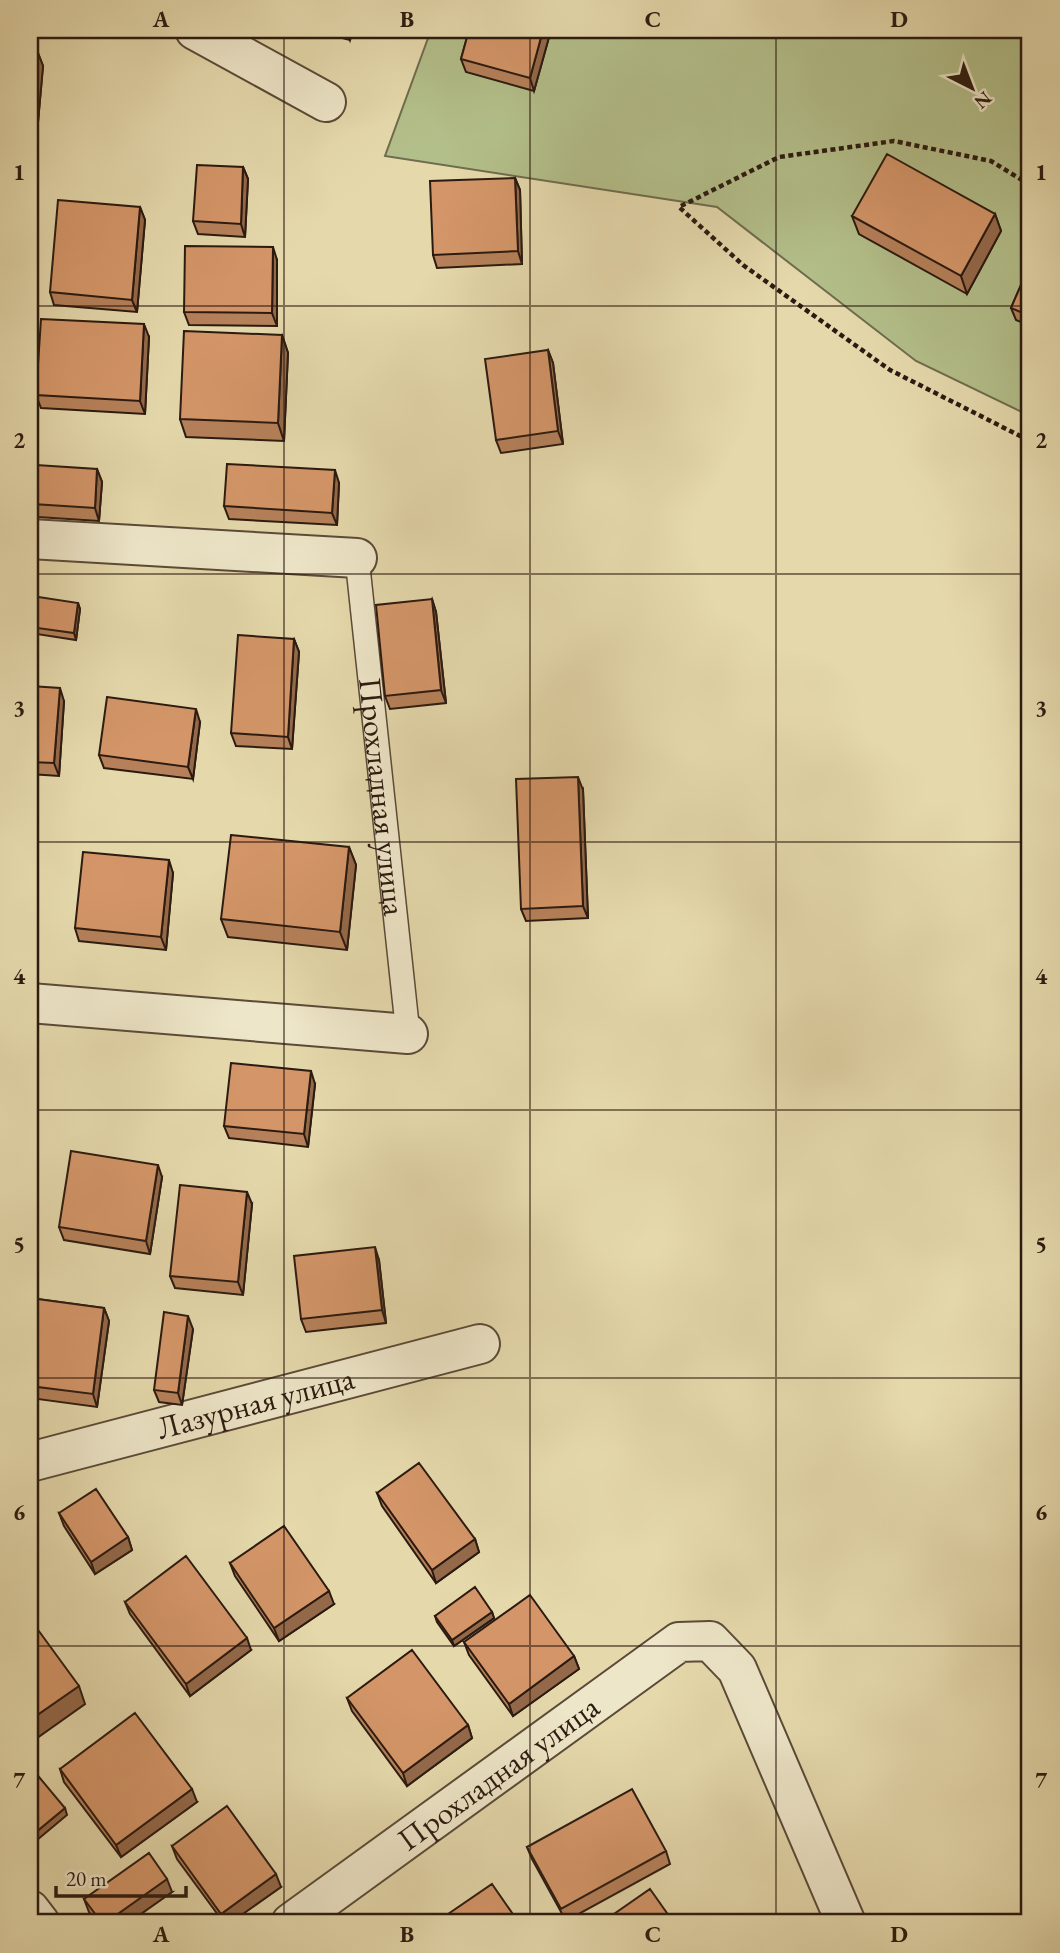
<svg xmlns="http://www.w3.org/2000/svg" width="1060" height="1953" font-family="'EB Garamond',serif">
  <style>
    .green { fill: #b3bf8a; stroke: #6f6c4d; stroke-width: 2 }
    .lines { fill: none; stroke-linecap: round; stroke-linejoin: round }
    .lane-casing { stroke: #5a4a37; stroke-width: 26 }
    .street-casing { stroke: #5a4a37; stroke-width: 42 }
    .path { stroke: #2b1a10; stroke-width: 4.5; stroke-dasharray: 5 3.5; stroke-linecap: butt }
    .lane { stroke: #eee6c9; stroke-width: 23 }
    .street { stroke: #eee6c9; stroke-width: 38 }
    .wall { fill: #b6815a; stroke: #2b1a10; stroke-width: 2 }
    .shaded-wall { fill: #94694a; stroke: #2b1a10; stroke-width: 2 }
    .building { fill: #d49669; stroke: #2b1a10; stroke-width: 2 }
    .grid { fill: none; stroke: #2b1a10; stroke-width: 2; stroke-opacity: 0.55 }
    .labels { text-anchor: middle; stroke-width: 7; stroke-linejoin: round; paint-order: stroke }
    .street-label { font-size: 32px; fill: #2b1a10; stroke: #eee6c9 }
    .neatline { fill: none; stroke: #2b1a10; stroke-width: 2.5 }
    .grid-label { font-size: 23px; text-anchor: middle; font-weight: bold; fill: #2b1a10 }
  </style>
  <rect width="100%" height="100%" fill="#e5d9ac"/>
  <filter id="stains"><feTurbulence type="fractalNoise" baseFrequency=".00286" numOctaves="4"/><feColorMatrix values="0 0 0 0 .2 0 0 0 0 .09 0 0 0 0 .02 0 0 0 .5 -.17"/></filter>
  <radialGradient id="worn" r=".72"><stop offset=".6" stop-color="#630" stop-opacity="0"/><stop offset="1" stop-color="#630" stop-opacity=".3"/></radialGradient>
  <path class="green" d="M431,30H1030V416L916,361L717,207L385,156Z"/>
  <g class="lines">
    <g class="lane-casing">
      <g id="lane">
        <path id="s1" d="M357,558L408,1034"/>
      </g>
    </g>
    <g class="street-casing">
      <g id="street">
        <path d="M195,30L326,102"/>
        <path d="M30,539L357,558"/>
        <path d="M30,1003L408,1034"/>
        <path id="s2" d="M30,1462L480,1344"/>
        <path d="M30,1910L40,1923"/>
        <path id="s3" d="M291,1923L679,1642L710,1641L737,1669L846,1923"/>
      </g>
    </g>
    <path class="path" d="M1030,185L991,161L894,141L779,157L679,207L743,265L890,370L1030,441"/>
    <use href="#lane" class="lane"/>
    <use href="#street" class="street"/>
  </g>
  <path class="wall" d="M312,30H353L350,40Z
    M469,30H551L534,91L466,72L461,59Z
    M30,53H38L43,66L35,156H30Z
    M243,167L248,179L245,237L198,234L193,221Z
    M515,178L520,190L522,264L437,268L433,255Z
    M140,207L145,220L137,312L54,305L50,292Z
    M995,214L1001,231L967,294L859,234L852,216Z
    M277,260V326L189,325L184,312Z
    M1030,264V326L1016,320L1011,308Z
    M282,335L288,353L284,441L186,437L180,419Z
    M149,337L145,414L41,408L36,395Z
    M548,350L553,363L563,444L501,453L496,440Z
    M97,469L102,482L99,521L38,517L33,504Z
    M339,483L337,525L229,519L224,506Z
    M432,599L436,612L446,703L390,709L385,696Z
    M78,603L80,609L76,640L30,633V608Z
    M294,639L299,652L292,749L236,746L231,733Z
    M30,686L64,701L59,776L30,774Z
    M200,722L193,779L104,768L99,755Z
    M583,790L588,918L526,921L521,909Z
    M349,847L356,865L347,950L228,937L221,919Z
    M173,873L166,950L79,941L75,928Z
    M315,1084L308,1147L229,1138L224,1126Z
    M162,1177L150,1254L64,1240L59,1227Z
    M252,1204L243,1295L175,1288L170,1276Z
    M379,1260L386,1323L306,1332L301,1319Z
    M30,1298L104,1308L109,1321L97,1407L30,1398Z
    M193,1329L182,1405L159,1402L154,1390Z
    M377,1493L475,1539L479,1552L436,1583L382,1506Z
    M59,1513L128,1537L132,1550L95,1574L64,1526Z
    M230,1563L334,1604L279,1641L235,1576Z
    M125,1602L251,1650L190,1696L130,1614Z
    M492,1612L494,1618L454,1646L437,1622L435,1616Z
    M464,1642L574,1656L579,1669L513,1716L469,1655Z
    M347,1698L468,1725L472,1738L407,1786L352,1711Z
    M60,1769L197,1802L121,1857L64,1782Z
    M172,1846L281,1887L230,1923H224L177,1859Z
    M527,1847L666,1851L670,1864L566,1921L532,1859Z
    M172,1892L128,1923H97L89,1912L84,1899Z"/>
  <path class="shaded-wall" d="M347,30H353L350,40Z
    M543,30H551L534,91L530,78Z
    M38,53L43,66L35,156L31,144Z
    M243,167L248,179L245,237L241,224Z
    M515,178L520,190L522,264L518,251Z
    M140,207L145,220L137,312L132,300Z
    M995,214L1001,231L967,294L961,276Z
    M273,247L277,260V326L272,313Z
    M144,324L149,337L145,414L140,401Z
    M282,335L288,353L284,441L278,423Z
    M548,350L553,363L563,444L558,431Z
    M97,469L102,482L99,521L95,508Z
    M335,470L339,483L337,525L332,513Z
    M432,599L436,612L446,703L441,690Z
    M78,603L80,609L76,640L74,633Z
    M294,639L299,652L292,749L288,737Z
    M60,688L64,701L59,776L54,763Z
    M196,709L200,722L193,779L188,767Z
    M578,777L583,790L588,918L583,906Z
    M32,828L37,841L30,905V850Z
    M349,847L356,865L347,950L340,932Z
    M169,860L173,873L166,950L161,937Z
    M311,1071L315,1084L308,1147L304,1134Z
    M158,1165L162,1177L150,1254L146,1241Z
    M247,1192L252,1204L243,1295L238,1282Z
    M375,1247L379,1260L386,1323L382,1310Z
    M104,1308L109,1321L97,1407L93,1394Z
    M188,1316L193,1329L182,1405L178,1393Z
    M128,1537L132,1550L95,1574L91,1562Z
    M475,1539L479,1552L436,1583L432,1570Z
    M329,1591L334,1604L279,1641L274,1628Z
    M492,1612L494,1618L454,1646L452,1640Z
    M247,1638L251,1650L190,1696L186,1684Z
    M574,1656L579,1669L513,1716L509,1704Z
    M79,1686L85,1704L30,1743V1720Z
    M468,1725L472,1738L407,1786L403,1773Z
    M192,1789L197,1802L121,1857L116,1845Z
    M65,1808L67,1815L31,1845L30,1837Z
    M276,1874L281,1887L230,1923H225L221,1914Z
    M167,1879L172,1892L128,1923H105Z"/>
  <path class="building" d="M469,30H543L530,78L461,59Z
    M30,53H38L31,144H30Z
    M887,154L995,214L961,276L852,216Z
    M197,165L243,167L241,224L193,221Z
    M515,178L518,251L433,255L430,181Z
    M58,200L140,207L132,300L50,292Z
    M185,246L273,247L272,313L184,312Z
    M1030,264V316L1011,308Z
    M41,319L144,324L140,401L36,395Z
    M184,331L282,335L278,423L180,419Z
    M548,350L558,431L496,440L485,359Z
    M227,464L335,470L332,513L224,506Z
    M36,465L97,469L95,508L33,504Z
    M32,596L78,603L74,633L30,627V608Z
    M432,599L441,690L385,696L376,605Z
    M238,635L294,639L288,737L231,733Z
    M30,686L60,688L54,763L30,762Z
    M107,697L196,709L188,767L99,755Z
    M578,777L583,906L521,909L516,779Z
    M30,828H32L30,850Z
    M231,835L349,847L340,932L221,919Z
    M83,852L169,860L161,937L75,928Z
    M231,1063L311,1071L304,1134L224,1126Z
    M71,1151L158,1165L146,1241L59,1227Z
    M180,1185L247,1192L238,1282L170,1276Z
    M375,1247L382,1310L301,1319L294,1256Z
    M30,1298L104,1308L93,1394L30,1386Z
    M164,1312L188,1316L178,1393L154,1390Z
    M419,1463L475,1539L432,1570L377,1493Z
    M96,1489L128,1537L91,1562L59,1513Z
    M284,1526L329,1591L274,1628L230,1563Z
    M186,1556L247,1638L186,1684L125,1602Z
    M475,1587L492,1612L452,1640L435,1616Z
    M530,1595L574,1656L509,1704L464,1642Z
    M33,1623L79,1686L30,1720V1625Z
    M412,1650L468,1725L403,1773L347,1698Z
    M135,1713L192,1789L116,1845L60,1769Z
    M39,1777L65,1808L30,1837V1784Z
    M632,1789L666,1851L561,1909L527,1847Z
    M227,1806L276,1874L221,1914L172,1846Z
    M149,1853L167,1879L105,1923H102L84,1899Z
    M492,1884L519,1923H435Z
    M650,1889L674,1923H601Z"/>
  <path class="grid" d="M284,30V1923M530,30V1923M776,30V1923M30,306H1030M30,574H1030M30,842H1030M30,1110H1030M30,1378H1030M30,1646H1030"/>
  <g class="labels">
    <g class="street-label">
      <text dy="11" stroke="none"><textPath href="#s1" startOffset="240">Прохладная улица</textPath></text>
      <text dy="11" stroke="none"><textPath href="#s2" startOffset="233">Лазурная улица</textPath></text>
      <text dy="11" stroke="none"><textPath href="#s3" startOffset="256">Прохладная улица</textPath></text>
    </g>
  </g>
  <rect width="1060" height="1953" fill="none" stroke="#e5d9ac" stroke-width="77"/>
  <g transform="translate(972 88) rotate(138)" stroke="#eee6c9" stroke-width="5" paint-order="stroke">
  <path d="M0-5L12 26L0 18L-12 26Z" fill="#2b1a10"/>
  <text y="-10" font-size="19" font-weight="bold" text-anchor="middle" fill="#2b1a10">N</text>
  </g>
  <path d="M56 1886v10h130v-10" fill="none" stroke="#2b1a10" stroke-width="3.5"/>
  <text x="66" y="1886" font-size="21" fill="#2b1a10" stroke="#eee6c9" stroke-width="5" paint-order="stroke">20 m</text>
  <rect x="38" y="38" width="983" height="1876" class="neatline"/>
  <g class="grid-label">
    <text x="161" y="27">A</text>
    <text x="407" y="27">B</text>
    <text x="653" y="27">C</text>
    <text x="899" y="27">D</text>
    <text x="19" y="180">1</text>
    <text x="1041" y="180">1</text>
    <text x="19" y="448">2</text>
    <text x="1041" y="448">2</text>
    <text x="19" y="716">3</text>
    <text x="1041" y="716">3</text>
    <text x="19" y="984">4</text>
    <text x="1041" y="984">4</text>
    <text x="19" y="1252">5</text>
    <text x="1041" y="1252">5</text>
    <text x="19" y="1520">6</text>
    <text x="1041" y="1520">6</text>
    <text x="19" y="1788">7</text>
    <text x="1041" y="1788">7</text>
    <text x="161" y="1942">A</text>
    <text x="407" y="1942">B</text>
    <text x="653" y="1942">C</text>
    <text x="899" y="1942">D</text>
  </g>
  <rect width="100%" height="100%" filter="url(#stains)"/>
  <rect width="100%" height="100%" fill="url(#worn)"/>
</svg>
